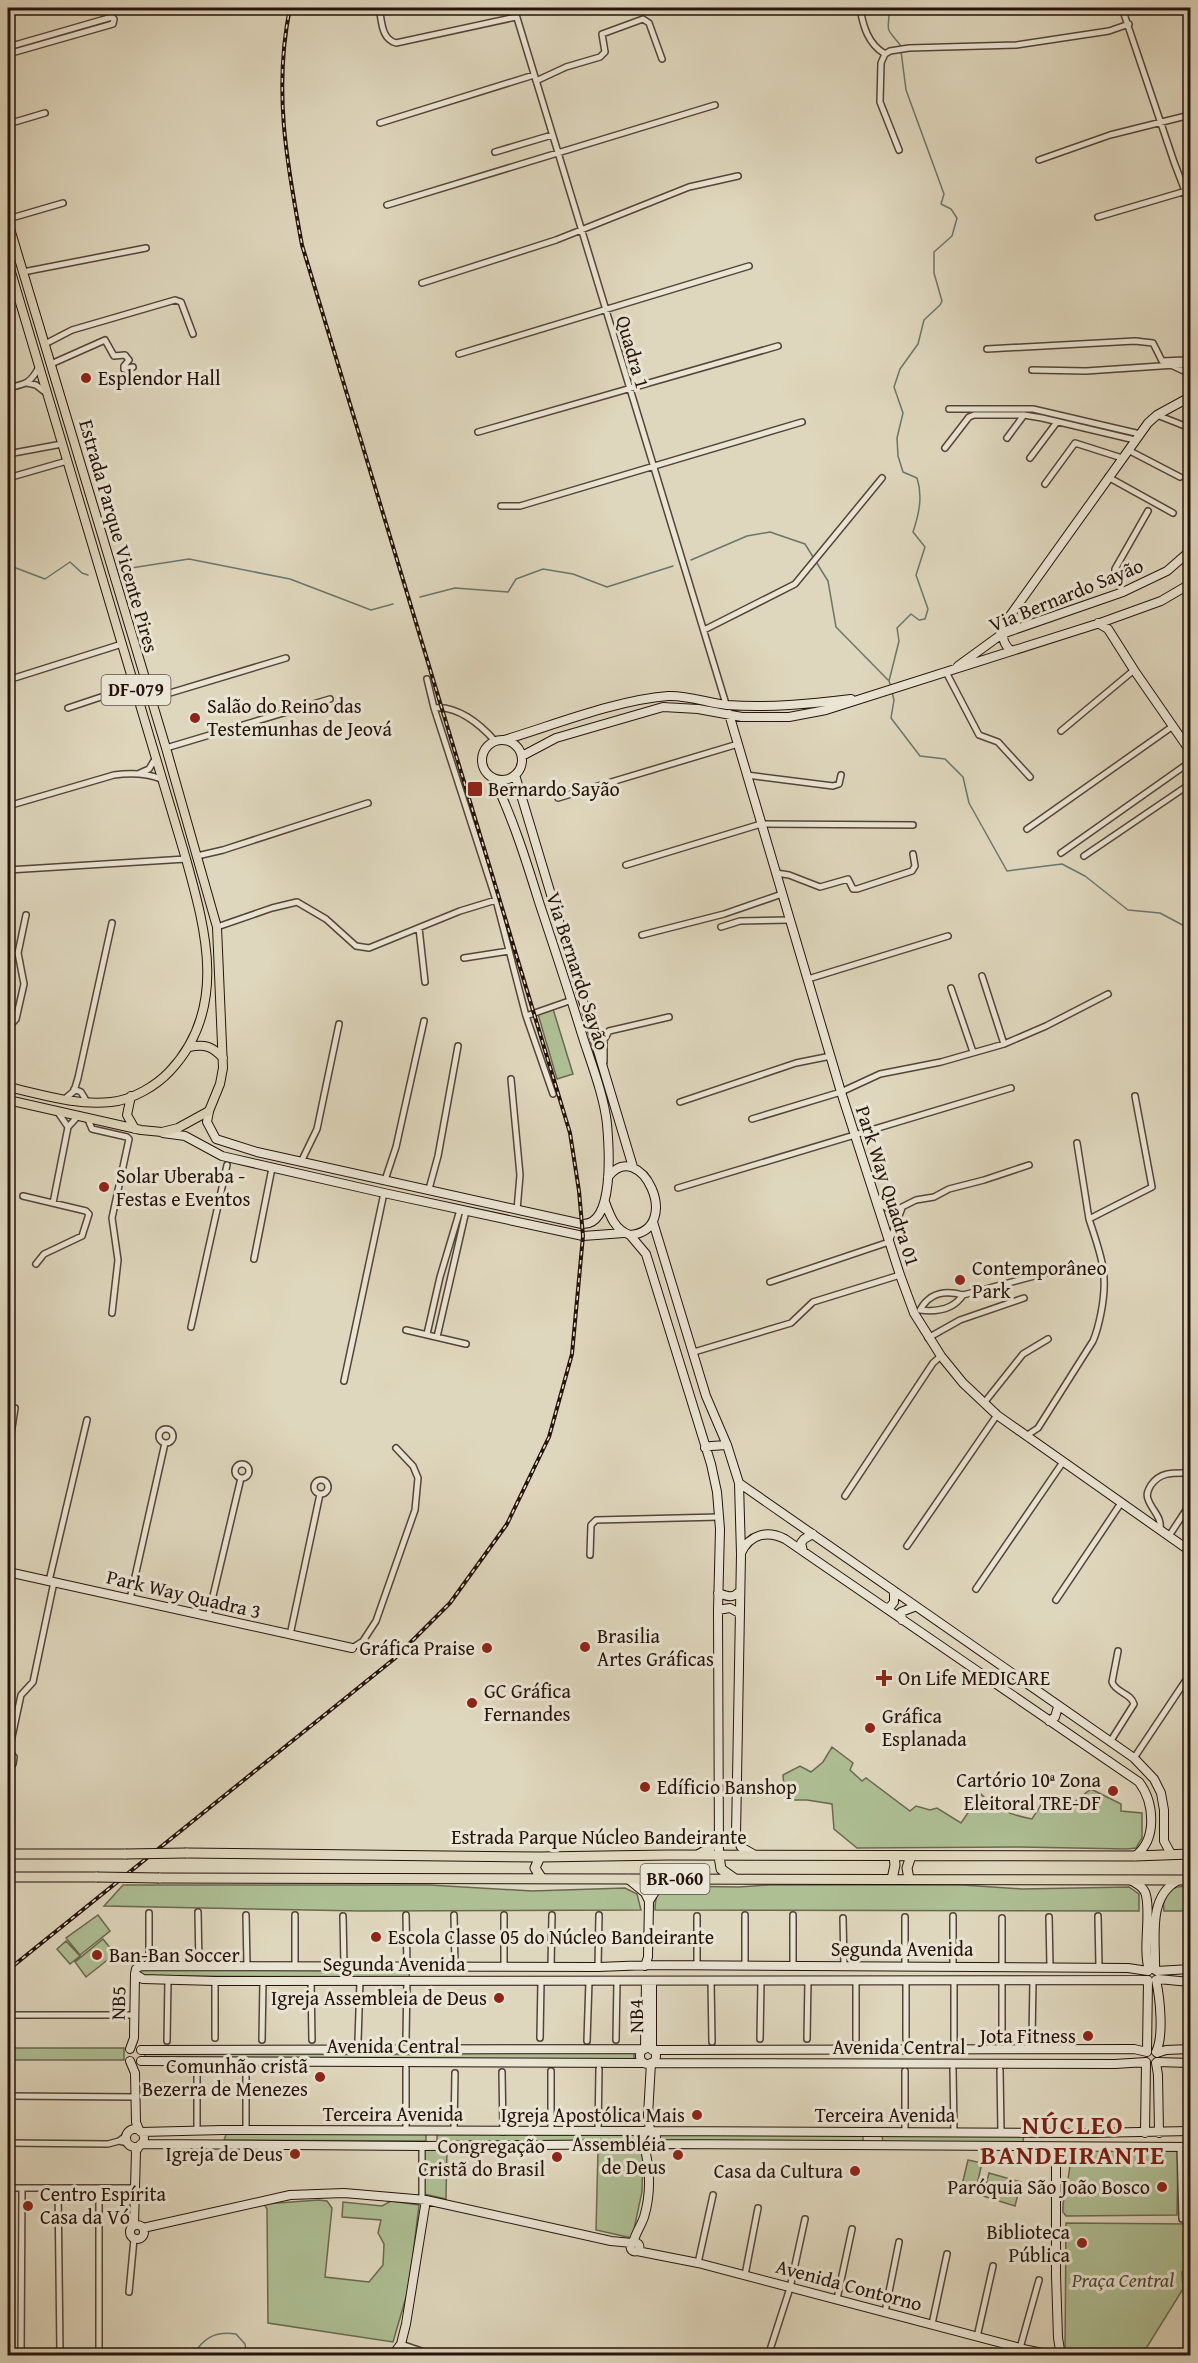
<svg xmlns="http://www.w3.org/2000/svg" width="1198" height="2363" font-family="'Gentium Book Plus',serif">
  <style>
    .green { fill: #aebf94; stroke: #6a6950; stroke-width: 1.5 }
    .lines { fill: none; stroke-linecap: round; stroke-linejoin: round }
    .stream { stroke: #68776c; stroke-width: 1.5 }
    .street-casing { stroke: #544438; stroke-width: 8 }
    .secondary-casing { stroke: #25130c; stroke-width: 10 }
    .primary-casing { stroke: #25130c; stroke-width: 10 }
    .highway-casing { stroke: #25130c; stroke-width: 11 }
    .street { stroke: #eae5d4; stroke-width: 5 }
    .secondary { stroke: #eae5d4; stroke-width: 8 }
    .primary { stroke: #dfd7bd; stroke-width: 8 }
    .highway { stroke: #dfd7bd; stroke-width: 9 }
    .rail-casing { stroke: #25130c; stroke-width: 4 }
    .rail { stroke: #eae5d4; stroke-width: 1.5; stroke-dasharray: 4.5; stroke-linecap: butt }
    .highway-bridge-casing { stroke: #25130c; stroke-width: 11; stroke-linecap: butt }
    .highway-bridge { stroke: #dfd7bd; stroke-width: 9 }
    .poi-dot { fill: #8f2418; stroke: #eae5d4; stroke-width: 2 }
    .labels { text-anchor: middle; stroke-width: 6; stroke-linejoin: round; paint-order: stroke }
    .shield { fill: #eae5d4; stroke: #605248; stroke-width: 1.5 }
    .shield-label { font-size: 18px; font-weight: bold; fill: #25130c }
    .street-label { font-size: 20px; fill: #25130c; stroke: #eae5d4 }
    .poi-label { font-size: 20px; fill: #25130c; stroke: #eae5d4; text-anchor: start }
    .park-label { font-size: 20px; font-style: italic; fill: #4e4735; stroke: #eae5d4 }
    .district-label { font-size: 26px; font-weight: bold; letter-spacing: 1.5px; fill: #7a1f14; stroke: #eae5d4 }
  </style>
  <rect width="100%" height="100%" fill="#dfd7bd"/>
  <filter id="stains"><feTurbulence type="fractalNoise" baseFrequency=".00333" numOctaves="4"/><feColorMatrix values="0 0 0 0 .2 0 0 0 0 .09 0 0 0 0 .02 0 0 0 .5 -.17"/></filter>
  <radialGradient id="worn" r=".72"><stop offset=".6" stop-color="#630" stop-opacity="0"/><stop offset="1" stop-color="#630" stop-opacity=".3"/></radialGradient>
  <path class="green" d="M553,1009L573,1074L557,1079L538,1014Z
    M832,1747L853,1763L850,1770L862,1781L866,1778L910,1811L916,1806L930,1810L937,1808L961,1823L981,1794C995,1809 1011,1815 1032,1819L1043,1802L1073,1803L1091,1789L1121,1804V1811L1142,1813V1838L1136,1848L1127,1849L1020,1847L857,1848L834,1829L832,1804L807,1800H785L783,1775L800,1766L811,1772L823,1762Z
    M123,1885H429L532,1891L625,1888L637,1894L641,1910L361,1911L104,1906Z
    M769,1885H963L1022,1889L1129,1887L1139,1894V1911L655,1910C655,1897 657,1890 670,1886L739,1887Z
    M1190,1886V1911H1164C1161,1890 1172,1886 1190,1886Z
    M98,1915L110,1931L80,1955L66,1938Z
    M103,1939L115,1954L86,1977L75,1962Z
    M66,1941L80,1956L70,1964L57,1949Z
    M139,1967L410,1968L409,1977L139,1976Z
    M8,2048H124V2060H8Z
    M145,2050H634V2060L145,2058Z
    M426,2130V2141L224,2140L227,2132Z
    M437,2130L636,2131V2142L437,2141Z
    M658,2132L863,2133V2142L658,2141Z
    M882,2134H1024L1023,2142L883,2144Z
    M447,2148L446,2199L424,2194V2149Z
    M643,2149L642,2192L632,2238L596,2230L598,2150Z
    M1066,2149L1178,2150L1177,2215L1066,2216L1063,2212C1062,2192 1070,2181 1070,2162H1064L1063,2155Z
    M968,2160L982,2163L976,2189L962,2185Z
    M989,2173L1021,2182L1015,2206L983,2196Z
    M319,2200L327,2201L332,2208L325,2277L369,2282L383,2265L384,2244L378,2233L381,2220L342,2217L343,2202L382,2206L391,2201L419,2205L409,2287L393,2342L268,2323L267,2209L264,2204Z
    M1066,2223L1190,2224V2267L1182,2272L1183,2289L1142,2355L1070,2356L1065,2353Z"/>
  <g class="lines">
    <path class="stream" d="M890,8C887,34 886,27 901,46
      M691,560L747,536L770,532L805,544L828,581L836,627L888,680
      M8,565L45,579L70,562L82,573L88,575
      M118,570L189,559L290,579L371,610L393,604
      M420,597L455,588L508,592L516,579L543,569L573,574L607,587L673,566
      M891,687L889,681L899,641L897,628L911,614L919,620L925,619L928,609L916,575L925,547L913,532C919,514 923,496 917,478L903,472L898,456L897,438L903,413L894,387L900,369L918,344L924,320L940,305L942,301L934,273V252L952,236L957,218L951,209L941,204L944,194L906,90L901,51
      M892,692L894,700L891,718L920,756L945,759L963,777L969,803L1007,871L1062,864L1085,876L1128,910L1160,913L1190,929
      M1190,1215L1188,1218L1190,1222
      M192,2356C204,2338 214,2331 236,2334L245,2344L247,2356"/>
    <g class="street-casing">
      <path id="street" d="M379,8C382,21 381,39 396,43L516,17
        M514,8L726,704
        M860,8C863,26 868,44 885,54
        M1122,8L1174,162L1190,204
        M1190,36V38
        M8,47L112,17L114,19L113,24L8,54
        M536,81L566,67L600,57L605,52L602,34L643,19L649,23L662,59
        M380,123L534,75
        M8,124L45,113
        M899,150L880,102L881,63L885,54L890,51L909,48L1016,45L1109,31L1129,24
        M495,152L552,135
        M1039,160L1110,135L1190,115
        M387,205L715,105
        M1098,217L1186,191
        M8,219L63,203
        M23,272L146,248
        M422,283L556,240L689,187L738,176
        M45,344L72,330L175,300L181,302L193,334
        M987,349L1135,341L1153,343L1162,361L1185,360L1190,357
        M459,354L749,266
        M51,364L105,340L114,356L125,355L129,360L124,366V369L133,367
        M1173,366L1190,374
        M1032,370L1086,371L1190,364
        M27,383L36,385L45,392
        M8,388C25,384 30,384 39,367
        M949,409H1033L1140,434
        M1157,415L1190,428
        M478,432L778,346
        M1007,438L1024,415
        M945,448L969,417L974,415H1024L1042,418L1135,440
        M1128,450L1180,477
        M8,454L62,444
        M1030,458L1057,422
        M1108,477L1173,513
        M8,478L67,461
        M1045,484L1075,443L1122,458
        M501,506H520L802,422
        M1123,592L1115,577V569L1148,511
        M704,630L795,584L882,478
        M946,672L979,735L998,742L1030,777
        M427,679L434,708L496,900L526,1016L553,1094
        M8,680L122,644
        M150,699L286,658
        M68,708L134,686
        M434,708C457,705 480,724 495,741
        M1061,731L1134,670
        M166,748L330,699
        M140,773L149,769L155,759
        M747,775L833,786L839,784L841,775
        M558,798L738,744
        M8,806L114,775C129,773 146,773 161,779
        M1027,829L1173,726
        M1061,853L1190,762
        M197,856L223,850L368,803
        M1084,856L1190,784
        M626,865L761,824L913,825
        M8,870L186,859
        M776,873L789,875L820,887L848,879L853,889H857L912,871L915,866L913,854
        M217,927L272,908L297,902L326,919L356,946L369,948L460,911L496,900
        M721,927L740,921L790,920
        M419,928L425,982
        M642,935L724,914L782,894
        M464,958L509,951
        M982,976L1004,1044
        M808,979L948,936
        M951,988L973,1052
        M526,1016L572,1000
        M8,1028L16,1019L24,984L18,953L26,915
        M604,1062V1040L609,1031L669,1017
        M511,1079L520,1175L517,1210
        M74,1089L81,1092L87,1102
        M66,1098L74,1091L78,1078L112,923
        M680,1102L796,1063L831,1056
        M57,1111L68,1127
        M87,1117L92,1129L127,1137L129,1139L112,1218L118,1260L112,1313
        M752,1119L841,1092L880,1074L941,1062L1004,1044L1046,1026L1108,994
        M1077,1143L1089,1219
        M301,1162L317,1129L339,1024
        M385,1180L396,1147L424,1021
        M678,1188L1011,1088
        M429,1189L438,1156L458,1046
        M23,1196L86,1211L89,1214L82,1236L44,1254L36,1264
        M877,1202L887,1208L896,1210L916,1200L934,1197L949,1189L984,1180L1029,1165
        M53,1203L68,1127L79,1115
        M254,1259L272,1168
        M770,1282L889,1242L902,1208
        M920,1310C930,1292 945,1290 963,1295L1057,1270
        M920,1310C936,1312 953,1310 963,1295
        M191,1327L227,1165
        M406,1330L466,1344
        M427,1334L440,1277L460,1210
        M437,1337L466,1211
        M928,1338L960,1320L1024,1298
        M694,1352L791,1323L813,1302L900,1275
        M344,1381L384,1193
        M984,1403L1023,1354L1048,1339
        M159 1436a7 7 0 1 1 14 0a7 7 0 1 1-14 0Z
        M1026,1436L1038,1428L1093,1341C1097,1332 1099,1323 1101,1313C1109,1273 1101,1256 1089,1219L1152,1187L1135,1096
        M8,1454L15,1408
        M235 1471a7 7 0 1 1 14 0a7 7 0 1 1-14 0Z
        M314 1487a7 7 0 1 1 14 0a7 7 0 1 1-14 0Z
        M845,1496L933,1363L941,1356
        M1160,1530C1162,1516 1152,1511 1148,1499C1146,1494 1148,1490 1151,1485C1161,1471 1175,1473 1190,1473
        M1169,1536L1190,1504
        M907,1546L997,1415
        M590,1555L591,1525L596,1520L719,1517
        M49,1581L87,1420
        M976,1589L1063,1462
        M8,1592L11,1573
        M130,1599L165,1443
        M1056,1600L1121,1503
        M208,1617L241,1478
        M290,1635L320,1494
        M352,1648L363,1641L376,1621L415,1510L418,1478L413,1466L396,1448
        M8,1688L10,1677
        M1110,1742L1134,1704C1131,1693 1116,1693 1112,1682L1118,1651
        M1134,1758L1190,1674
        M8,1767L13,1764L14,1757L9,1751L21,1695L33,1682L54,1582
        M198,1912L199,1966
        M246,1915L247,1966
        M295,1915V1966
        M406,1915L407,1966
        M454,1915L455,1967
        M504,1915V1966
        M793,1915V1966
        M343,1916L344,1966
        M697,1916V1966
        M953,1916V1965
        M1098,1916L1099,1967
        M1049,1917L1050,1966
        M843,1918L844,1966
        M1002,1918V1966
        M149,1966V1913
        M745,1966V1915
        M905,1966V1917
        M551,1967L552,1915
        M598,1967L599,1915
        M711,1980L712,2042
        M215,1981V2038
        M311,1981L312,2040
        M954,1981V2040
        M8,2015H135
        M540,2038L541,1981
        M406,2039L407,1981
        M760,2039L761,1981
        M807,2039L808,1980
        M856,2039V1980
        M906,2039V1980
        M1032,2039L1033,1981
        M262,2040L263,1981
        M616,2040L617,1981
        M167,2041L168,1980
        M358,2041L360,1981
        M587,2041L589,1981
        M1002,2042V1981
        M197,2068V2131
        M953,2069L954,2132
        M1000,2070L1001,2132
        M551,2071V2131
        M502,2072L503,2132
        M8,2096L136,2097
        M246,2130V2068
        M406,2130V2068
        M454,2130L455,2073
        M598,2132L599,2069
        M905,2132V2071
        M119,2141L128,2143
        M8,2143L108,2144L119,2141L127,2135
        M1180,2147L1182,2219H1190
        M8,2188H136
        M58,2188L60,2352
        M422,2200V2146
        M698,2263L713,2195
        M745,2275L758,2208
        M129,2292L134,2239
        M837,2299L852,2229
        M885,2312L899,2242
        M932,2324L947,2254
        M977,2337L993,2266
        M401,2344L436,2356
        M1020,2348L1039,2280
        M8,2353L99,2352V2188
        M21,2353L22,2188
        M768,2356L790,2288L805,2219"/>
    </g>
    <g class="secondary-casing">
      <path id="secondary" d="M1098,623L1108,629L1134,670L1190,751
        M1011,651C1001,642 1001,632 1007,620L1148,423L1157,415L1190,397
        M958,666L1002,634L1123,592L1167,571L1190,551
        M729,714L841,1092L900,1275L914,1313L941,1356L963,1383L997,1415L1190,1551
        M504,740C554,725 616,700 668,696C688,695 707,703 727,705C769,708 810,704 851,699
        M482 760a20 20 0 1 1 40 0a20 20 0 1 1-40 0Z
        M522,756L556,738L663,707L698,709L742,717H789L826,710L1100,623L1161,601L1190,584
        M515,775L633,1167
        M209,1111L207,1122L216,1139L257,1152L582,1224C615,1226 609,1147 607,1124C604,1094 589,1058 580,1028C567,986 553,944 539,902C526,860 513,819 494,779
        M163,1133L185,1136L222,1156L384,1193L583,1236L624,1233
        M605,1202C610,1216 615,1230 630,1235C685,1230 640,1135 608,1177
        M653,1222L706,1396L727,1445L739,1483L741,1554L736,1835L741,1847L755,1855
        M630,1235L646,1254L711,1464L717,1492L720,1529L718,1610L719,1856
        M705,1448L711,1446L727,1445
        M739,1483L1134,1758L1154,1779L1161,1793L1164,1810V1841L1171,1854
        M803,1551L801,1543L804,1539L813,1534
        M741,1553C750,1534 767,1530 785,1539L1139,1782C1154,1802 1158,1839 1135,1856
        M8,1572L352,1648
        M718,1593C727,1596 732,1599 739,1592
        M886,1608L890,1607L894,1602V1591
        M718,1610L730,1608L739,1613
        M902,1620L901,1612L914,1607
        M1049,1721L1055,1717L1058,1707
        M628,1879L645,1893L649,1901L648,1957L645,1966
        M1130,1880C1136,1883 1142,1886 1145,1892C1152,1910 1142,1948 1149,1970
        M649,1901L658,1887L669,1879
        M1155,1970C1156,1940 1147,1898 1177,1881
        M1157,1971L1190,1969
        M135,1974L143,1979L215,1981L1148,1980L1147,2052L1134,2049L653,2050
        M1158,1979L1190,1982
        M652,1981V2050
        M640 2056a8 8 0 1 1 16 0a8 8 0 1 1-16 0Z
        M130,2049L134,2038L135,1974L136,1969L140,1966L598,1967L649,1965L1128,1968L1148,1971
        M645,2049L646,1981
        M141,2050L644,2049
        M1156,2052C1164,2036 1160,1998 1156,1980
        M1157,2053L1166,2050L1190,2049
        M130,2061L135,2073L136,2122L139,2130
        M141,2061L644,2063
        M1157,2062L1190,2063
        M652,2063L1115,2064L1146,2062L1145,2133
        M1156,2063L1158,2075L1159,2133
        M126 2138a9 9 0 1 1 18 0a9 9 0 1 1-18 0Z
        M640 2138a8 8 0 1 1 16 0a8 8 0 1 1-16 0Z
        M650,2130L648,2115L651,2063
        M652,2131L1090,2133L1190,2131
        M141,2132L223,2130L644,2131
        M141,2144L422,2146L643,2144
        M655,2144L1190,2147
        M130 2232a7 7 0 1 1 14 0a7 7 0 1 1-14 0Z
        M134,2225L136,2151L140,2145
        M143,2228L290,2195L344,2193L426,2200L611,2241L632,2243
        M630.5 2247a4.5 4.5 0 1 1 9 0a4.5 4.5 0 1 1-9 0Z
        M633,2243C635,2234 641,2226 644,2217C651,2194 650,2168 644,2145
        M637,2251L698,2263L1028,2350L1052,2355
        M392,2356L401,2344L406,2324L426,2200
        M1061,2356L1058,2338L1056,2275V2161L1063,2147"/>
    </g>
    <g class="primary-casing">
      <path id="primary" d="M8,222L166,748L217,927L223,1068L220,1084L209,1111L178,1128L162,1132L141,1130L8,1100
        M8,262L186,859C206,931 228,1009 170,1071C156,1086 132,1100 111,1102C77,1106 40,1094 8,1087
        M189,1047C205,1044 212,1046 223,1058
        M131,1096L127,1115L135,1129"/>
    </g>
    <g class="highway-casing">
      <path id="highway" d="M186,1853L540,1857L668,1855L1135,1856L1190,1854
        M8,1854H126
        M698,1855L711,1847L718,1836
        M719,1856L721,1869L735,1879
        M540,1857L535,1868L542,1879
        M8,1877H97
        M159,1878L1190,1880
        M892,1879L895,1865L894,1856
        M909,1879L907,1868L911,1856"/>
    </g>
    <use href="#street" class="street"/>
    <use href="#secondary" class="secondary"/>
    <use href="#primary" class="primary"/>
    <use href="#highway" class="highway"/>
    <g class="rail-casing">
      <path id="rail" d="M8,1970L394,1659L450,1603L507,1524L549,1437L572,1354L583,1236L579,1191L570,1133L302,245C287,164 273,90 290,8"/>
    </g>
    <use href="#rail" class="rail"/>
    <g class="highway-bridge-casing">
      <path id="highway-bridge" d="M126,1854L186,1853
        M97,1877L159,1878"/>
    </g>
    <use href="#highway-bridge" class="highway-bridge"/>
  </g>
  <g class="poi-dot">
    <circle cx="86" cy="378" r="6"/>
    <circle cx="195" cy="718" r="6"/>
    <rect x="467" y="781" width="16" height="16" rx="3"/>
    <circle cx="104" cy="1187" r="6"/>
    <circle cx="960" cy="1280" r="6"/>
    <circle cx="585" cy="1647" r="6"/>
    <circle cx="487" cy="1648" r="6"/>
    <path d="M881 1669h6v6h6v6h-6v6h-6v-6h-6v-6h6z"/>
    <circle cx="472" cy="1703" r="6"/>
    <circle cx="870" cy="1728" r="6"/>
    <circle cx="645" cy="1787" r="6"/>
    <circle cx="1113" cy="1791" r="6"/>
    <circle cx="376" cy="1937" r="6"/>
    <circle cx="97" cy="1955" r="6"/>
    <circle cx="499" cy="1998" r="6"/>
    <circle cx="1088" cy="2036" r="6"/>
    <circle cx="320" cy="2077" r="6"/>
    <circle cx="697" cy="2115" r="6"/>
    <circle cx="295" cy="2154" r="6"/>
    <circle cx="678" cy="2155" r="6"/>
    <circle cx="557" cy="2157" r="6"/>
    <circle cx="855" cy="2171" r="6"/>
    <circle cx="1162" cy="2187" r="6"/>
    <circle cx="28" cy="2206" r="6"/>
    <circle cx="1082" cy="2243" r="6"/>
  </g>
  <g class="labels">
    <g class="shield">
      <rect x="101.5" y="675" width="69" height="30" rx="4.5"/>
      <rect x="640.5" y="1864" width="69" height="30" rx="4.5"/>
    </g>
    <g class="shield-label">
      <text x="136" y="696">DF-079</text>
      <text x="675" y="1885">BR-060</text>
    </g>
    <g class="street-label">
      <text transform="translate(633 352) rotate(74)" y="7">Quadra 1</text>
      <text transform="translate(119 536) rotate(74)" y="7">Estrada Parque Vicente Pires</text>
      <text transform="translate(1066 595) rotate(-22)" y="7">Via Bernardo Sayão</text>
      <text transform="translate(578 971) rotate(72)" y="7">Via Bernardo Sayão</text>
      <text transform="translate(888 1186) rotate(72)" y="7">Park Way Quadra 01</text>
      <text transform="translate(184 1594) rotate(13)" y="7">Park Way Quadra 3</text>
      <text x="599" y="1844">Estrada Parque Núcleo Bandeirante</text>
      <text x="902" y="1956">Segunda Avenida</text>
      <text x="394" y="1971">Segunda Avenida</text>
      <text transform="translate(118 2003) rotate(-89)" y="7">NB5</text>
      <text transform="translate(636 2016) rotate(-91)" y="7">NB4</text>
      <text x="393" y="2053">Avenida Central</text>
      <text x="899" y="2054">Avenida Central</text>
      <text x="393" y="2121">Terceira Avenida</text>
      <text x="885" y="2122">Terceira Avenida</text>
      <text transform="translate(849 2285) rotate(15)" y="7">Avenida Contorno</text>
    </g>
    <g class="poi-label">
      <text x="98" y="385">Esplendor Hall</text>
      <text x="207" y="713">Salão do Reino das<tspan x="207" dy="23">Testemunhas de Jeová</tspan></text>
      <text x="488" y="796">Bernardo Sayão</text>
      <text x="116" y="1183">Solar Uberaba -<tspan x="116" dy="23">Festas e Eventos</tspan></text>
      <text x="972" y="1275">Contemporâneo<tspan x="972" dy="23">Park</tspan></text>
      <text x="597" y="1643">Brasilia<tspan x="597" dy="23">Artes Gráficas</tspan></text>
      <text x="475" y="1655" text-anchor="end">Gráfica Praise</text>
      <text x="898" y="1685">On Life MEDICARE</text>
      <text x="484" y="1698">GC Gráfica<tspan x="484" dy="23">Fernandes</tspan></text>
      <text x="882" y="1723">Gráfica<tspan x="882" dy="23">Esplanada</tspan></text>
      <text x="1101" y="1787" text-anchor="end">Cartório 10ª Zona<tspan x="1101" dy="23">Eleitoral TRE-DF</tspan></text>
      <text x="657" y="1794">Edíficio Banshop</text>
      <text x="388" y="1944">Escola Classe 05 do Núcleo Bandeirante</text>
      <text x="109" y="1962">Ban-Ban Soccer</text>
      <text x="487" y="2005" text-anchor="end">Igreja Assembleia de Deus</text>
      <text x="1076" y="2043" text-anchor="end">Jota Fitness</text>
      <text x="308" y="2073" text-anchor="end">Comunhão cristã<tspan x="308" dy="23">Bezerra de Menezes</tspan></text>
      <text x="685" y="2122" text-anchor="end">Igreja Apostólica Mais</text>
      <text x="666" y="2151" text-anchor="end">Assembléia<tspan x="666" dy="23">de Deus</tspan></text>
      <text x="545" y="2153" text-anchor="end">Congregação<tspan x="545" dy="23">Cristã do Brasil</tspan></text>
      <text x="283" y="2161" text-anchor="end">Igreja de Deus</text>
      <text x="843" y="2178" text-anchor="end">Casa da Cultura</text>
      <text x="1150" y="2194" text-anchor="end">Paróquia São João Bosco</text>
      <text x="40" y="2201">Centro Espírita<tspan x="40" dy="23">Casa da Vó</tspan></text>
      <text x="1070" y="2239" text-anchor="end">Biblioteca<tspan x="1070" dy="23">Pública</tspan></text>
    </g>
    <g class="park-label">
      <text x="1123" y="2287">Praça Central</text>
    </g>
    <g class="district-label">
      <text x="1073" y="2134">NÚCLEO<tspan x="1073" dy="30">BANDEIRANTE</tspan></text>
    </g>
  </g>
  <rect width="1198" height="2363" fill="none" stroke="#dfd7bd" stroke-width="30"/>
  <rect x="9" y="9" width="1180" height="2345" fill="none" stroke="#25130c" stroke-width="3"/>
  <rect x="15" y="15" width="1168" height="2333" fill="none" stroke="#25130c" stroke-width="1.5"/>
  <rect width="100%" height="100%" filter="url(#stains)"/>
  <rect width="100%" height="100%" fill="url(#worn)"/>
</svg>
